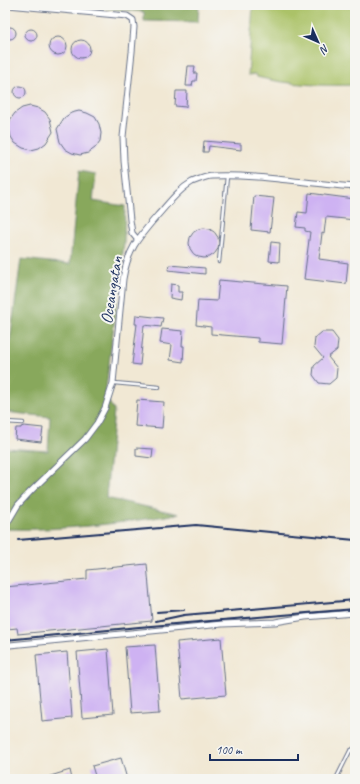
<svg xmlns="http://www.w3.org/2000/svg" width="360" height="784" font-family="Caveat,sans-serif">
  <style>
    .green { fill: #abc267; stroke: #637862 }
    .forest { fill: #88a85c; stroke: #526c5d }
    .building { fill: #ceb2f2 }
    .lines { fill: none; stroke-linecap: round; stroke-linejoin: round }
    .service-casing { stroke: #667087; stroke-width: 4.5 }
    .minor-casing { stroke: #667087; stroke-width: 7 }
    .service { stroke: #fff; stroke-width: 2.5 }
    .minor { stroke: #fff; stroke-width: 5 }
    .rail { stroke: #1b2f5e; stroke-width: 2 }
    .labels { text-anchor: middle; stroke-width: 4; stroke-linejoin: round; paint-order: stroke }
    .street-label { font-size: 17px; fill: #1b2f5e; stroke: #f6f6f2 }
  </style>
  <rect width="100%" height="100%" fill="#f6f6f2"/>
  <filter id="ink" filterUnits="userSpaceOnUse"><feTurbulence type="fractalNoise" baseFrequency=".025" numOctaves="2"/><feDisplacementMap in="SourceGraphic" scale="8" xChannelSelector="R" yChannelSelector="G"/><feConvolveMatrix kernelMatrix="1 2 1 2 8 2 1 2 1" color-interpolation-filters="sRGB"/></filter>
  <filter id="wash" filterUnits="userSpaceOnUse"><feTurbulence type="fractalNoise" baseFrequency=".012" numOctaves="4" result="noise"/><feDisplacementMap in="SourceGraphic" scale="16" xChannelSelector="R" yChannelSelector="G"/><feGaussianBlur stdDeviation="0.9" result="paint"/><feColorMatrix in="noise" values="0 0 0 0 0 0 0 0 0 0 0 0 0 0 0 0 0 1.4 0 .05"/><feComposite in="paint" operator="in"/></filter>
  <g filter="url(#wash)">
    <rect width="100%" height="100%" fill="#f1e8d4"/>
    <path class="green" d="M253,5H355V85C322,86 289,85 257,77L256,74L248,75Z"/>
    <path class="forest" d="M64,5H199L198,22L144,21V12Z
      M79,171L96,174L93,201L125,206L124,244L105,396L114,410L106,498L179,514C122,523 64,531 5,529V448L48,451L50,417L5,412V378L21,259L70,264Z"/>
    <g id="blocks">
      <path class="building" d="M4 33a6 6 0 1 1 12 0a6 6 0 1 1-12 0Z
        M25 35a6 6 0 1 1 12 0a6 6 0 1 1-12 0Z
        M49 46a9 9 0 1 1 18 0a9 9 0 1 1-18 0Z
        M72 49a9 9 0 1 1 18 0a9 9 0 1 1-18 0Z
        M188,66H195L194,73H197L196,81H193L192,86H186Z
        M14 92a6 6 0 1 1 12 0a6 6 0 1 1-12 0Z
        M176,91H187L186,107L175,106Z
        M30,106L38,108L45,112L50,119L53,132L46,143L39,148L31,150L23,148L15,143L11,137L9,128L10,120L15,113L22,108Z
        M79,111L87,113L95,117L99,124L101,133L100,141L95,148L88,153L80,155L72,153L65,149L60,142L57,129L64,118L71,113Z
        M204,141L241,144V150L209,146L208,152H203Z
        M309,193L355,199V220L326,217L324,234L322,233L319,259L348,263L346,284L304,279L310,232L305,231V228L296,227L298,212L307,213Z
        M254,196L274,198L270,232L251,230Z
        M189 243a15 15 0 1 1 30 0a15 15 0 1 1-30 0Z
        M271,242L280,243L279,262L269,261Z
        M169,265L205,268V274L168,270Z
        M219,280L287,286L282,344L258,342V338L211,334V327L196,325L198,300L217,301Z
        M171,284L178,285V292H182L181,300L170,298Z
        M136,315L163,318L161,327L144,325L140,365L132,364L137,324H135Z
        M162,329L183,331L182,346H184L183,362L170,360L172,345L160,343Z
        M322,332H332L338,340L337,350L328,357L337,368L336,378L329,384L319,383L313,375L314,366L323,358L314,347L315,338Z
        M137,400L164,402L162,428L135,426Z
        M24,426L43,428L41,442L15,439L16,428H21V427Z
        M136,448L153,449L152,458L136,456Z
        M147,564L152,621L18,634L17,628L7,629L5,587L87,579V570Z
        M221,638L226,695L182,699L177,642Z
        M155,645L160,711L130,713L125,647Z
        M108,649L113,715L82,718L77,652Z
        M67,652L72,718L42,721L36,655Z
        M121,758L127,779H96L92,766Z
        M70,770L72,779H44V778Z"/>
    </g>
  </g>
  <g filter="url(#ink)">
    <use href="#blocks" fill-opacity="0" stroke="#667087" stroke-width="1"/>
    <g class="lines">
      <g class="service-casing">
        <path id="service" d="M219,262L227,176
          M114,383L159,387
          M5,422L23,423
          M336,779L350,751L355,748"/>
      </g>
      <g class="minor-casing">
        <path id="minor" d="M8,5L127,16L133,20L134,27L132,52L123,137L124,161L130,220L132,233L137,239
          M5,527L18,505L31,491L85,439L97,423L105,408L113,383L123,279C128,249 138,238 157,216C168,204 178,190 192,182C197,180 207,176 212,176C260,174 308,184 355,187
          M10,645L222,624L275,622L305,617L355,613"/>
      </g>
      <use href="#service" class="service"/>
      <use href="#minor" class="minor"/>
      <path class="rail" d="M18,540L196,525L355,540
        M157,612L184,610
        M156,621L184,615L355,600
        M5,640L139,627L355,609"/>
    </g>
  </g>
  <g class="labels">
    <g class="street-label">
      <text transform="translate(111 290) rotate(-81)" y="6">Oceangatan</text>
    </g>
  </g>
  <rect width="360" height="784" fill="none" stroke="#f6f6f2" stroke-width="20"/>
  <g transform="translate(318 42) rotate(135)" stroke="#f6f6f2" stroke-width="3" paint-order="stroke">
  <path d="M0-3L7 15L0 10L-7 15Z" fill="#1b2f5e"/>
  <text y="-6" font-size="11" font-weight="bold" text-anchor="middle" fill="#1b2f5e">N</text>
  </g>
  <path d="M210 754v6h88v-6" fill="none" stroke="#1b2f5e" stroke-width="2"/>
  <text x="216" y="754" font-size="12" fill="#1b2f5e" stroke="#f6f6f2" stroke-width="3" paint-order="stroke">100 m</text>
</svg>
